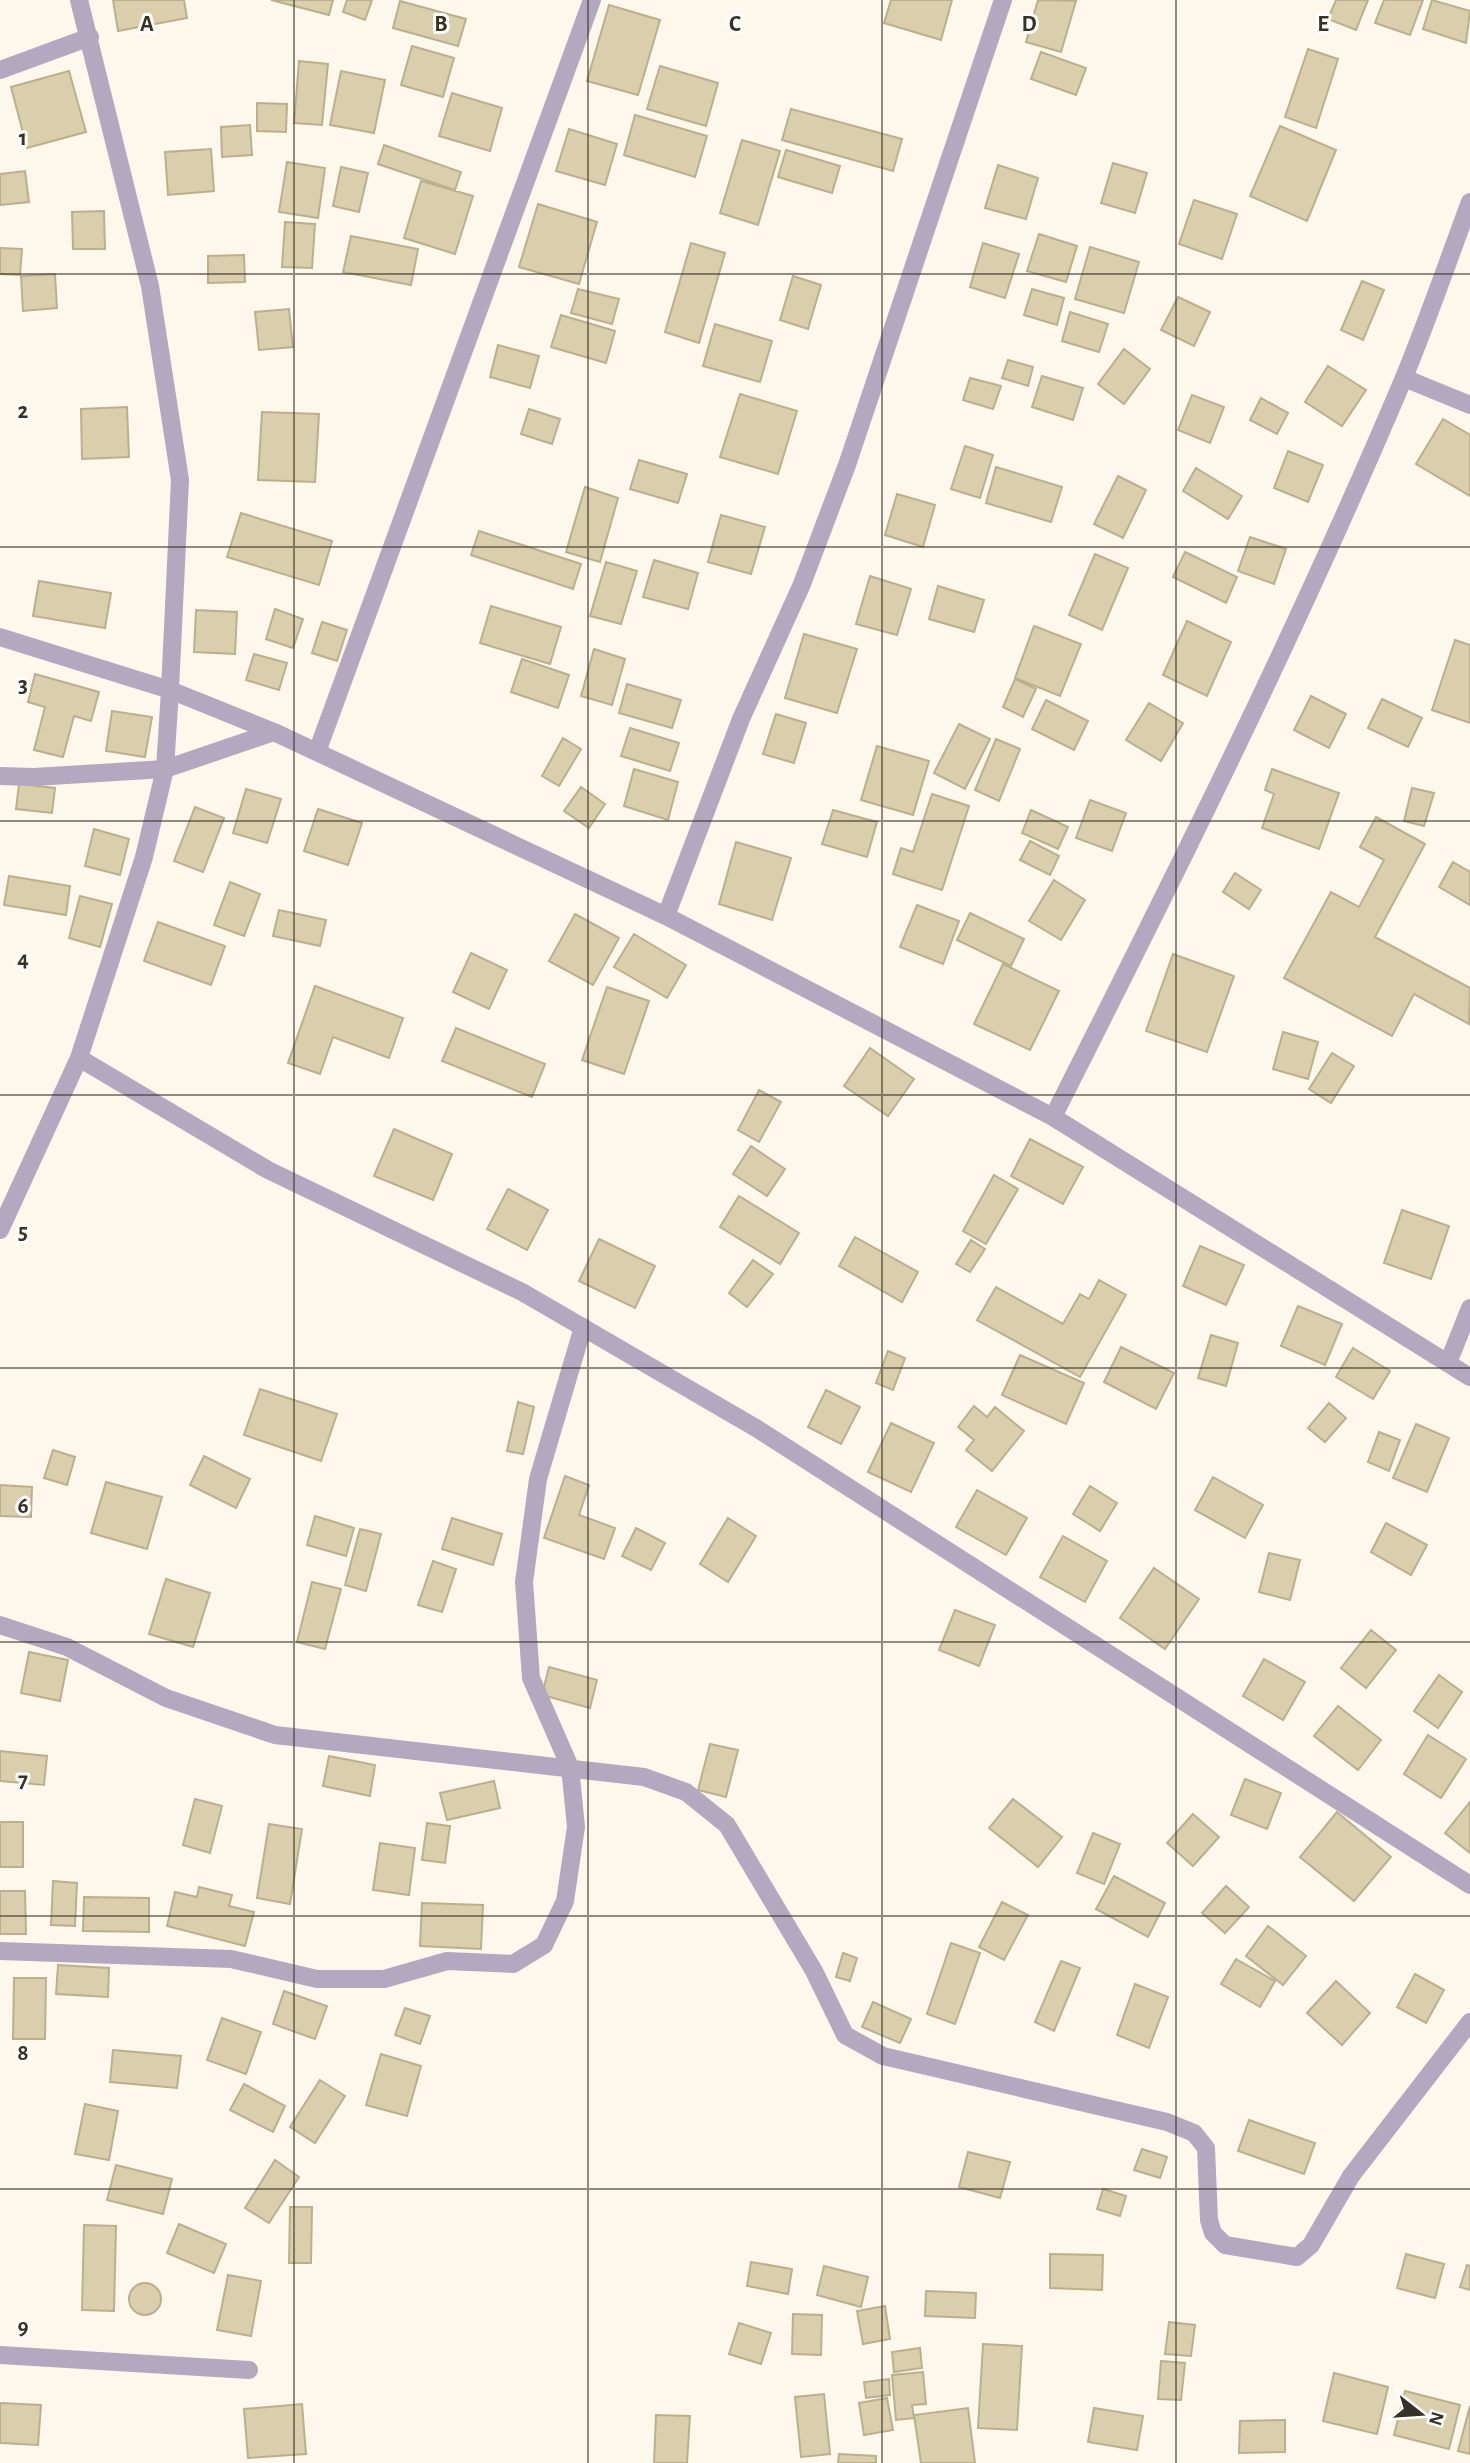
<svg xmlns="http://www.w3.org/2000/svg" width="1470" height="2463" font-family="'Alegreya Sans',sans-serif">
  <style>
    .building { fill: #daceac; stroke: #bbaf8e; stroke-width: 2 }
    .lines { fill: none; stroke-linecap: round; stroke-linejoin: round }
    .minor { stroke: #b4a7c0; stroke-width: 18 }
    .grid { fill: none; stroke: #373225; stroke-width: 2; stroke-opacity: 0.55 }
    .grid-label { font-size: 23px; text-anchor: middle; font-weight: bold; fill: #373225; stroke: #fff; stroke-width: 6; stroke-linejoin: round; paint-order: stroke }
  </style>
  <rect width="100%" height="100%" fill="#fdf8eb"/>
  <path class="building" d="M113,0H184L187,18L118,31Z
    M271,0H333L329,15Z
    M347,0H372L365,20L343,12Z
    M891,0H952L941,40L884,23Z
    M1038,0L1076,1L1061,52L1026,42Z
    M1336,0H1368L1356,30L1328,19Z
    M1384,0H1423L1410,35L1375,23Z
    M1432,0L1470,11L1466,43L1423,29Z
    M400,1L466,19L458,46L393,28Z
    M609,5L660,20L638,95L587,81Z
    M412,46L454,58L443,97L401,85Z
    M1308,49L1338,59L1316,128L1285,117Z
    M1041,52L1086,68L1076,95L1031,79Z
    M299,61L328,64L322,125L294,123Z
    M660,66L718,83L706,126L647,109Z
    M69,71L86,132L27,148L11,87Z
    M341,71L385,80L374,133L330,125Z
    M452,93L502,108L490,151L439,136Z
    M257,103L287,104L286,132L257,131Z
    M791,109L902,139L893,171L782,140Z
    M635,115L707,136L695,177L624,155Z
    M250,125L252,155L222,157L221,127Z
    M1280,126L1336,150L1307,221L1250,196Z
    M569,129L617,144L605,185L556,171Z
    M742,140L780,151L758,225L720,213Z
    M384,145L461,172L455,190L378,164Z
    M211,149L214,191L168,195L165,152Z
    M786,150L840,166L832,193L778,177Z
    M287,162L325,168L318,218L279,212Z
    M1113,163L1147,173L1135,213L1101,203Z
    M998,165L1038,178L1026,219L985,208Z
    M341,167L368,173L359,212L333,206Z
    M25,171L29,202L0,205V174Z
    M421,181L473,196L455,254L404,238Z
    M1194,200L1237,214L1222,259L1179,244Z
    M538,204L597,222L579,284L519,267Z
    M104,211L105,249H73L72,212Z
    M285,222L315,224L312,268L282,267Z
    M1039,234L1077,246L1066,282L1027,271Z
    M351,236L418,249L411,285L343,272Z
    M691,243L725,253L699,343L665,332Z
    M983,243L1019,254L1005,298L970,287Z
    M1090,247L1139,262L1124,313L1075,299Z
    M0,248L22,249L20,275L0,274Z
    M244,255L245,282L208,283V256Z
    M55,274L57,308L23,311L21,276Z
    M793,276L821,285L808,329L780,320Z
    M1362,281L1384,290L1363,340L1341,330Z
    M578,289L619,299L612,324L571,313Z
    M1032,289L1064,298L1057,325L1024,315Z
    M1178,297L1210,312L1194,346L1161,330Z
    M289,309L293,347L259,350L255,312Z
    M1070,312L1108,324L1099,352L1062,341Z
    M561,315L615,331L606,363L551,347Z
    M715,324L772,341L760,382L703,366Z
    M498,345L539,356L530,388L490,377Z
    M1124,349L1150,369L1124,404L1098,384Z
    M1008,360L1033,367L1028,386L1002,378Z
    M1328,366L1366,390L1342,426L1305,402Z
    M1042,376L1083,388L1073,420L1032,407Z
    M970,378L1001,386L993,409L963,400Z
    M740,394L797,411L778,474L720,457Z
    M1192,395L1224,407L1210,443L1178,430Z
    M1261,398L1288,413L1277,434L1250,420Z
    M127,407L129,457L82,459L81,409Z
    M529,409L560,419L552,444L521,434Z
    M262,412L319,414L315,482L258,480Z
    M1443,419L1470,435V496L1416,464Z
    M965,446L993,455L980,498L951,489Z
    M1288,451L1323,465L1308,502L1274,488Z
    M639,460L687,474L678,503L630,489Z
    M996,467L1062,487L1051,522L986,503Z
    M1196,468L1242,496L1228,519L1183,491Z
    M1118,476L1146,490L1123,538L1094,524Z
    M585,487L618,498L600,562L566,552Z
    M897,494L935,505L923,547L885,535Z
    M241,513L332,541L319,585L227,557Z
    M721,515L765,527L751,574L708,562Z
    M479,531L581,564L573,589L471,555Z
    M1250,537L1286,549L1274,584L1238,571Z
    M1185,552L1237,577L1226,603L1173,577Z
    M1095,554L1128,568L1102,630L1069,615Z
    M654,560L698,573L688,609L643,597Z
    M606,562L637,571L621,624L590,616Z
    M870,576L911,589L897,635L856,624Z
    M39,581L111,593L105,628L33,616Z
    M938,586L984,600L974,632L929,619Z
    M491,606L561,627L550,664L480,643Z
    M275,609L303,619L293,648L266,639Z
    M196,610L237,612L235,654L194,652Z
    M1187,621L1231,642L1207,696L1163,675Z
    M322,622L347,630L337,661L312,653Z
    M1034,626L1081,644L1060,696L1015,678Z
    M804,634L857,649L837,713L785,698Z
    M1455,640L1470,645V723L1432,710Z
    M594,649L625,659L612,705L581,696Z
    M254,654L287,663L279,690L246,680Z
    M522,659L569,675L558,708L511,692Z
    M35,674L99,692L91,721L74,716L63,757L34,750L45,707L28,702Z
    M1015,679L1036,689L1023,717L1003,707Z
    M627,684L681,700L672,728L619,713Z
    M1311,696L1346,714L1329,748L1294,730Z
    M1382,699L1422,718L1408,747L1368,728Z
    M1046,700L1088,721L1074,750L1032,729Z
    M1149,703L1183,723L1161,761L1126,740Z
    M112,711L152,717L145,757L106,751Z
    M776,714L806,723L794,763L763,754Z
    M959,724L990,739L965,789L934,773Z
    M630,728L679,743L670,771L621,756Z
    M563,738L581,749L559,786L542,776Z
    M996,739L1020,749L999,801L975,790Z
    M877,746L929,761L913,815L861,800Z
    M634,769L678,782L668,820L624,806Z
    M1272,769L1339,793L1319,849L1262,828L1274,794L1265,790Z
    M19,784L55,788L52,813L16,809Z
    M581,787L605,804L589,828L564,811Z
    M1412,788L1434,793L1424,826L1404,821Z
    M246,789L281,799L267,843L233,833Z
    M932,794L969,806L942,890L893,874L901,848L913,852Z
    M1090,800L1126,813L1112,851L1076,838Z
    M195,807L224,818L203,872L174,861Z
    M318,809L362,823L348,865L304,851Z
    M833,810L877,822L867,857L822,844Z
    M1031,810L1068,827L1058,849L1022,833Z
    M1376,817L1425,844L1375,937L1470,988L1469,1024L1414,994L1392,1036L1284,978L1331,892L1359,907L1384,860L1360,847Z
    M94,829L129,839L120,875L85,866Z
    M1030,841L1059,856L1050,875L1020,860Z
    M736,842L791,858L772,920L719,904Z
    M1453,862L1470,872V905L1439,887Z
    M1235,873L1261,890L1249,909L1223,892Z
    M9,876L70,886L66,915L4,905Z
    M1054,880L1085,900L1061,940L1029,921Z
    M230,882L260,894L244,936L214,925Z
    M80,896L112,904L100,947L69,938Z
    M917,905L959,921L943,964L900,947Z
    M279,910L326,920L320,946L273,936Z
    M970,913L1024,939L1011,966L957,940Z
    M575,914L619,938L593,985L549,961Z
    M158,922L225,946L211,985L144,961Z
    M634,934L686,965L667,998L614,967Z
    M471,953L507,970L489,1009L453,992Z
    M1173,954L1234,976L1207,1052L1146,1031Z
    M1003,964L1059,991L1030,1050L974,1024Z
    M315,986L403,1018L389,1058L333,1037L320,1074L288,1063Z
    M607,987L649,1001L624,1074L582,1060Z
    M456,1028L545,1064L532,1097L442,1061Z
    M1283,1032L1318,1042L1308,1079L1273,1069Z
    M870,1048L914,1079L888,1116L844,1086Z
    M1332,1053L1354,1066L1331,1103L1309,1089Z
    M759,1090L781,1102L759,1142L738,1130Z
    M394,1129L452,1154L433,1200L374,1176Z
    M1030,1139L1083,1167L1063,1204L1011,1176Z
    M751,1146L785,1169L767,1196L733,1174Z
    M994,1175L1018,1189L986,1244L963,1231Z
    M508,1189L548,1210L527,1250L487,1229Z
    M739,1196L799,1233L780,1264L720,1227Z
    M1402,1210L1449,1226L1431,1279L1384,1263Z
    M855,1237L918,1272L902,1302L839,1266Z
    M599,1239L655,1266L635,1308L579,1281Z
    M971,1240L985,1249L970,1272L956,1264Z
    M1200,1246L1244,1265L1226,1305L1183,1286Z
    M753,1260L773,1274L747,1307L729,1293Z
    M1099,1280L1126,1295L1080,1377L977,1320L996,1287L1063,1324L1080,1294L1089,1299Z
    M1298,1306L1342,1324L1325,1365L1281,1346Z
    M1211,1335L1238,1343L1226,1386L1198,1378Z
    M1121,1347L1174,1373L1156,1409L1104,1382Z
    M1353,1348L1390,1371L1373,1399L1336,1377Z
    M888,1351L905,1358L893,1390L876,1383Z
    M1020,1355L1084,1383L1066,1424L1002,1395Z
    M260,1389L337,1414L321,1461L244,1435Z
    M826,1390L860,1407L841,1444L808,1427Z
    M518,1402L534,1407L523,1454L507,1451Z
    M1329,1403L1346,1418L1325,1442L1308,1428Z
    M974,1406L987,1417L995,1407L1024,1431L992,1471L966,1450L974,1440L958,1427Z
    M891,1423L934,1443L911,1492L868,1472Z
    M1416,1424L1449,1438L1427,1492L1393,1478Z
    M1379,1432L1400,1440L1389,1471L1368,1462Z
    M53,1450L75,1457L67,1485L44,1478Z
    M204,1456L250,1479L236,1508L190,1485Z
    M565,1476L589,1485L579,1515L615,1528L604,1559L544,1538Z
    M1213,1477L1263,1505L1245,1538L1195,1510Z
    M106,1482L162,1497L147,1549L91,1533Z
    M0,1485L32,1487L31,1517L0,1516Z
    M1090,1486L1117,1503L1100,1531L1073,1514Z
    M977,1490L1027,1518L1006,1555L956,1527Z
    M315,1516L354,1528L346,1556L307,1545Z
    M452,1518L502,1534L493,1565L442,1549Z
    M728,1518L756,1536L728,1582L700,1564Z
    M1386,1523L1427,1545L1411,1575L1371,1552Z
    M636,1528L665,1543L651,1570L622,1556Z
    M360,1529L381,1534L366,1591L345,1585Z
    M1063,1536L1107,1561L1085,1602L1040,1577Z
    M1269,1553L1300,1560L1290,1600L1259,1592Z
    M433,1561L456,1569L442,1612L418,1605Z
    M1154,1568L1199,1599L1165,1649L1120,1618Z
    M166,1579L210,1593L193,1647L149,1634Z
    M312,1582L341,1589L325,1649L297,1642Z
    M955,1610L995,1625L979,1666L939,1650Z
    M1371,1630L1396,1650L1366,1688L1341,1668Z
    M29,1652L68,1660L60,1701L21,1693Z
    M1264,1659L1305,1682L1283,1720L1243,1696Z
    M549,1667L597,1680L590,1708L542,1695Z
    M1439,1675L1462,1692L1438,1728L1414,1711Z
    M1338,1706L1381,1740L1358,1770L1314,1736Z
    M1428,1735L1466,1759L1441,1798L1404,1774Z
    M710,1744L738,1750L726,1797L698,1790Z
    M0,1751L47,1756L44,1785L0,1781Z
    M329,1756L375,1765L370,1796L323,1786Z
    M1245,1779L1281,1793L1267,1829L1231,1815Z
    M494,1781L500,1808L447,1820L440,1793Z
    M195,1799L222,1806L210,1853L183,1845Z
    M1013,1799L1062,1837L1038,1867L989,1828Z
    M1470,1802V1853L1445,1833Z
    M1337,1812L1391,1857L1354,1901L1300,1857Z
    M1193,1814L1219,1837L1193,1866L1167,1843Z
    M0,1822H23V1867H0Z
    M427,1823L450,1826L445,1863L422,1860Z
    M269,1824L302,1829L290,1904L257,1898Z
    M1093,1833L1120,1844L1104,1884L1077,1873Z
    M380,1843L415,1848L409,1895L373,1890Z
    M1114,1876L1165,1903L1148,1937L1096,1909Z
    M53,1881L77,1883L75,1926L51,1925Z
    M1226,1886L1249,1907L1225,1933L1202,1913Z
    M199,1887L232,1895L229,1906L254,1912L245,1946L167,1926L175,1892L197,1897Z
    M0,1891H25L26,1934H0Z
    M84,1897L149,1898V1932L83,1931Z
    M1002,1902L1028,1915L1004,1960L979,1947Z
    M422,1903L483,1905L481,1949L420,1946Z
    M1268,1926L1306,1956L1283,1985L1246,1956Z
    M951,1943L980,1953L955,2024L927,2014Z
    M843,1953L857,1958L850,1981L836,1977Z
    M1236,1959L1275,1981L1260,2007L1221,1984Z
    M1061,1961L1080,1968L1054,2031L1035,2022Z
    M58,1965L109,1968L108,1997L56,1994Z
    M1415,1974L1444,1990L1426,2023L1397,2007Z
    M14,1978H46L45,2039H13Z
    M1336,1981L1370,2013L1342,2045L1307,2013Z
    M1135,1984L1168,1997L1149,2048L1117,2035Z
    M284,1991L327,2006L315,2039L273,2024Z
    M873,2002L911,2019L900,2043L862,2027Z
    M405,2008L430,2016L420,2044L395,2035Z
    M222,2018L261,2032L246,2074L207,2060Z
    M113,2050L181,2056L177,2088L110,2082Z
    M381,2054L421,2066L407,2116L366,2105Z
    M320,2080L345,2096L315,2143L290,2127Z
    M244,2084L285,2106L273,2132L230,2110Z
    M85,2104L118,2111L109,2160L75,2154Z
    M1249,2120L1315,2143L1304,2174L1238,2151Z
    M1142,2149L1167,2157L1160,2178L1134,2170Z
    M968,2152L1010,2162L1000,2198L959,2187Z
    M275,2160L299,2177L269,2223L245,2208Z
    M116,2165L172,2179L163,2214L107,2200Z
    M1103,2189L1126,2196L1120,2216L1097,2209Z
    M290,2207H312L311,2263H289Z
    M179,2224L226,2244L214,2273L167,2253Z
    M84,2225L116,2226L114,2311L82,2310Z
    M1050,2254L1103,2255L1102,2290L1050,2288Z
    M1406,2254L1444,2264L1435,2298L1397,2288Z
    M751,2262L792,2269L788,2294L747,2286Z
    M1467,2265L1470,2266V2290L1460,2287Z
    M824,2266L868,2277L861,2307L817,2295Z
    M228,2275L261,2281L251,2336L217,2330Z
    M129 2299a16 16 0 1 1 32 0a16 16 0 1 1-32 0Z
    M926,2291L976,2293L975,2318L925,2316Z
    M885,2306L890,2339L863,2344L857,2311Z
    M793,2314L822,2315L821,2355L792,2354Z
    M1169,2322L1195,2325L1191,2356L1165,2354Z
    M739,2323L771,2333L761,2364L729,2354Z
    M983,2344L1022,2346L1017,2430L978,2428Z
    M920,2348L922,2368L894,2372L892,2352Z
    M1161,2361L1185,2363L1181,2400L1158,2399Z
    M923,2372L926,2404L912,2405L914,2418L896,2420L892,2375Z
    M1334,2373L1388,2387L1377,2434L1323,2421Z
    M889,2379L890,2395L866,2398L864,2382Z
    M1405,2391L1460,2405L1449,2449L1394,2435Z
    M824,2394L830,2454L801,2457L795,2397Z
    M887,2398L893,2430L864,2435L859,2403Z
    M0,2403L41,2405L38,2445L0,2443Z
    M302,2404L306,2454L248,2458L244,2409Z
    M1470,2406V2454L1458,2451Z
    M968,2408L975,2463H921L914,2415Z
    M1094,2408L1143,2416L1137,2450L1088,2442Z
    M656,2415L690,2416L687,2463H654Z
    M1285,2420V2452L1239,2453L1240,2421Z
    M839,2454L876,2456V2463H838Z"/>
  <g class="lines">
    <path class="minor" d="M0,70L90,37
      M1404,378L1470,405
      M0,637L170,690L274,732L666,916L1053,1117L1470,1377
      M317,752L592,0
      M0,776L34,777L165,769L274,732
      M666,916L741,719L802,584L847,465L1003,0
      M79,1058L268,1170L522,1292L756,1428L1470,1885
      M1053,1117C1176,874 1297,631 1403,380C1427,322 1448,261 1470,202
      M0,1230L79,1058L144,857L165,769L170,690L180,480L150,286L79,0
      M1448,1363L1470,1308
      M0,1625L67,1647L166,1698L275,1735L644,1777L686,1792L727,1825L814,1971L845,2035L883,2056L1167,2122L1194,2133L1206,2148L1209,2220L1213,2233L1225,2245L1297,2257L1311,2245L1351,2176L1470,2022
      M0,1951L231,1959L317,1979H384L447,1961L513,1964L544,1945L565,1901L576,1827L570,1767L531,1678L524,1582L538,1479L583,1327
      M0,2355L249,2370"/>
  </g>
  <path class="grid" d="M294,0V2463M588,0V2463M882,0V2463M1176,0V2463M0,274H1470M0,547H1470M0,821H1470M0,1095H1470M0,1368H1470M0,1642H1470M0,1916H1470M0,2189H1470"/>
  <g class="grid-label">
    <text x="147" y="31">A</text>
    <text x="441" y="31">B</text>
    <text x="735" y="31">C</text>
    <text x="1029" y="31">D</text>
    <text x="1323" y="31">E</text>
    <text x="23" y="145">1</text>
    <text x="23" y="418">2</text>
    <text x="23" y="692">3</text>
    <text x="23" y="966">4</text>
    <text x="23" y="1239">5</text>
    <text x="23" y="1513">6</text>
    <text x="23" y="1787">7</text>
    <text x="23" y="2060">8</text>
    <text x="23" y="2334">9</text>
  </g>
  <g transform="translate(1421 2414) rotate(107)" stroke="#ffffff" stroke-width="5" paint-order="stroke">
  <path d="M0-5L12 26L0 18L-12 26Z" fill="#373225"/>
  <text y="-10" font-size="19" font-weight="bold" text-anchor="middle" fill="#373225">N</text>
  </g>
</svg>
